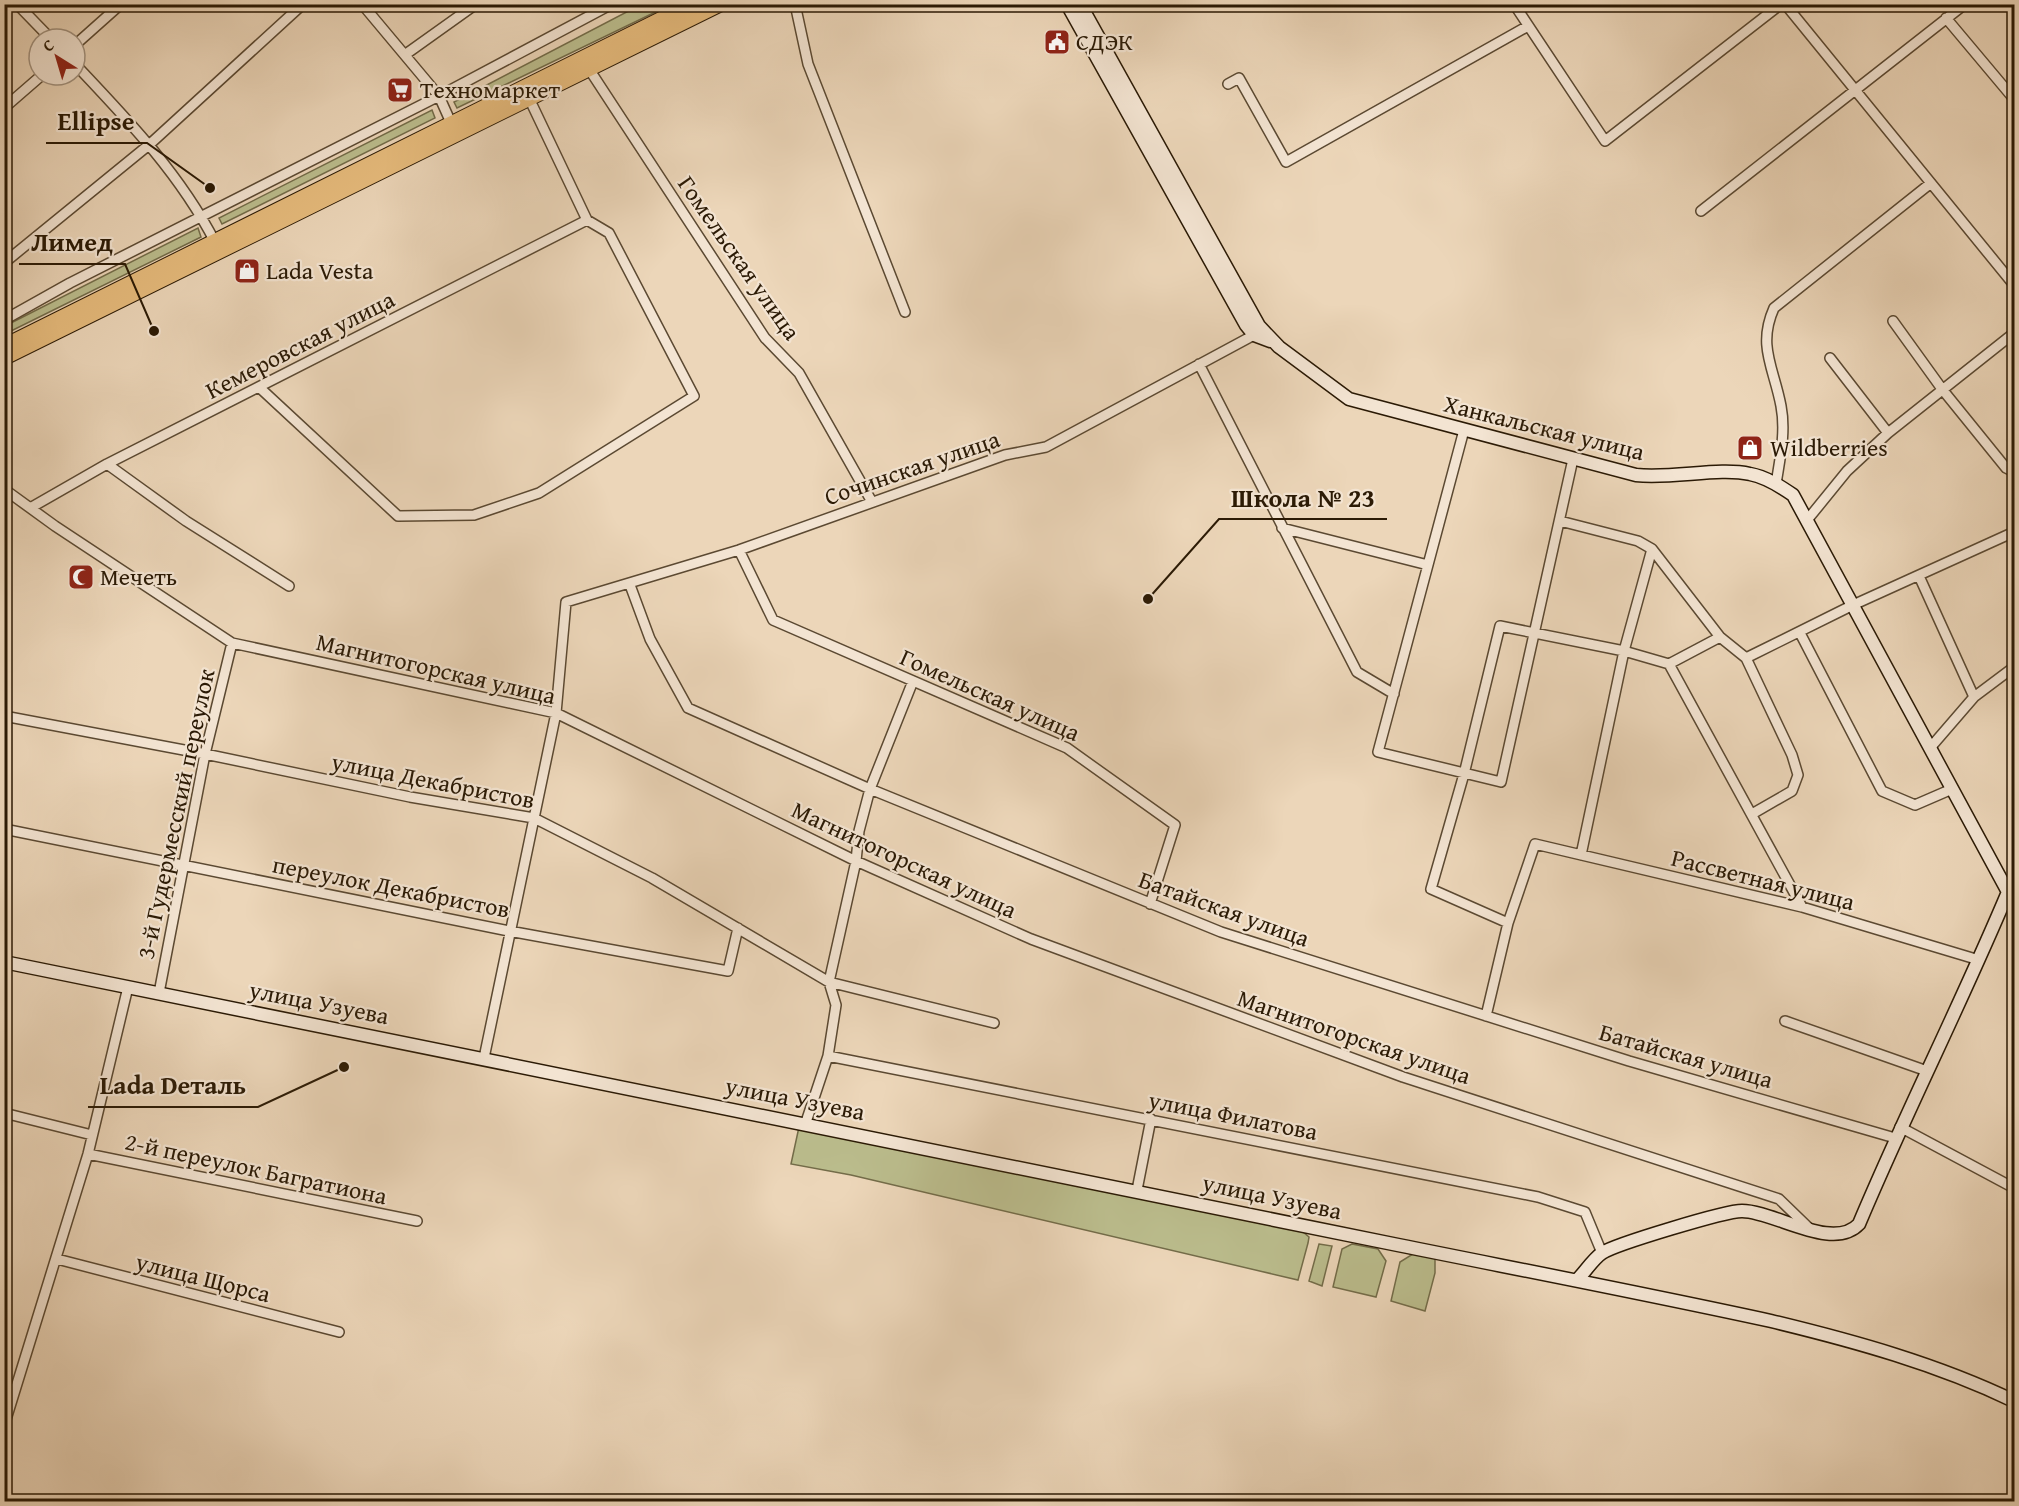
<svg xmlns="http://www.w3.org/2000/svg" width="2019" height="1506" font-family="'Gentium Book Plus',serif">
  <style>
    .green { fill: #bbbd8d; stroke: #736c49; stroke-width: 1.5 }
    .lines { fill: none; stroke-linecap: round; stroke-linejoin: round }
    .street-casing { stroke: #5b4932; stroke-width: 12 }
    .secondary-casing { stroke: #2b1a05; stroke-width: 15 }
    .primary-casing { stroke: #2b1a05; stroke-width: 16 }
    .street { stroke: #f3e4d2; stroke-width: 9 }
    .secondary { stroke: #f3e4d2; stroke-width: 12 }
    .primary { stroke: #e6bb7c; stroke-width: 14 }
    .labels { text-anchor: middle; stroke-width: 4.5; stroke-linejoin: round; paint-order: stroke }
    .poi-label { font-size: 24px; fill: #2b1a05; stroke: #f3e4d2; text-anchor: start }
    .street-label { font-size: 24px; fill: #2b1a05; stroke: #f3e4d2 }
    .leader { fill: none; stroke: #2b1a05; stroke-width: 2 }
    .callout-dot { fill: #2b1a05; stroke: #f3e4d2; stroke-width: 2 }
    .callout-label { font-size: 26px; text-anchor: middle; font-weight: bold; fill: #2b1a05; stroke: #f3e4d2; stroke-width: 4.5; stroke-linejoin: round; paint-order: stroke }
  </style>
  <rect width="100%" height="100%" fill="#ecd6b9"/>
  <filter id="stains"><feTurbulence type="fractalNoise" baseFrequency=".00333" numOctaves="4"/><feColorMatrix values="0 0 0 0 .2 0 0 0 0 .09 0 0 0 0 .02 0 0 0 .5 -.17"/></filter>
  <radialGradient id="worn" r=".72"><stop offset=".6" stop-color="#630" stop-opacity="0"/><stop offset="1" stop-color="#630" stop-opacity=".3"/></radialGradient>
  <path class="green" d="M640,5H670L457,108L454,102Z
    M432,110L435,118L222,224L219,218Z
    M198,228L201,237L5,334V326Z
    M799,1127L1297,1227L1309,1237L1308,1243L1298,1280L851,1175L791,1164Z
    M1319,1244L1332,1246L1322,1286L1309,1281Z
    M1352,1244L1378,1249L1386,1261L1376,1297L1333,1287L1342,1249Z
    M1416,1252L1435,1256V1273L1425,1311L1391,1301L1400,1262Z"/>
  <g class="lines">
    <g class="street-casing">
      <path id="street" d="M17,4L51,39
        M362,4L439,96L452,125L450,126
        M795,4L808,64L905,312
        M1514,4L1605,141L1781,4
        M1785,4L2014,285
        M1946,18L2014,99
        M75,45L121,4
        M406,54L476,4
        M75,64C128,120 180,174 215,242L213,245
        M589,69L765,338L799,373L872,502
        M1228,84L1239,78L1286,162L1528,26
        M4,108L42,75
        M1701,211L1965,4
        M4,263L150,144L303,4
        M4,320L70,283L439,96L612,4
        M1893,321L1942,389L2006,468L2010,470L2014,468
        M1830,358L1888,433
        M1199,364L1357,672L1394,694
        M260,388L398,516L474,515L539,493L694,396L609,233L587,220L527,94
        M1464,430L1378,752L1501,782L1573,459
        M107,464L186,521L289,586
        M1776,484C1780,458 1786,432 1781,406C1774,368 1757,346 1774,308L1931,183
        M4,489L55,526L232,643L556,713L856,861L1031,939L1403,1077L1779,1199L1811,1230
        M32,507L107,464L587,220
        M1808,519L1847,471L1888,433L2014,333
        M1560,521L1638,541L1652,549L1720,637L1746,658L1792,755L1798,775L1792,791L1752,814
        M1282,528L1428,565
        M739,550L773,620L1067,748L1175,825L1150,904
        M1919,576L1974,697
        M630,585L650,639L688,708L870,789L1221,932L1629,1061L1895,1138
        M1800,633L1882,791L1915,805L1952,789
        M1746,658L1853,605L2014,532
        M1669,664L1802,907
        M4,716L205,754L410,797L534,818L652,878L829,982L994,1023
        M1930,748L1974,697L2014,667
        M4,829L509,931L728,971L738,928
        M1581,855L1624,651L1652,549
        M2008,892L2014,882
        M1508,923L1431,889L1464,774L1500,626L1624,651L1669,664L1720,637
        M159,993L205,754L232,643
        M1486,1016L1508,923L1535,844L1802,907L1979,960
        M1785,1021L1927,1071
        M828,1056L1538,1197L1585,1212L1602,1253
        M484,1058L556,713L566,602L739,550L1005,455L1046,447L1254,335
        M4,1113L92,1135
        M806,1122L828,1056L836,1005L829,982L856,861L859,831L870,789L913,681
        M1900,1127L2014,1188
        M88,1154L417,1221
        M1137,1190L1151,1119
        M57,1259L339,1332
        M4,1426L88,1154L128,987"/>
    </g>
    <g class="secondary-casing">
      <path id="secondary" d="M1067,4L1246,325L1254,335L1270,341
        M1080,4L1259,326L1279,347L1349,399L1636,475C1673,479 1719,467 1750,474C1766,477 1780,486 1793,495L2008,892C1961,1004 1906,1112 1859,1224C1833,1252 1774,1211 1742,1211C1725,1211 1616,1244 1602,1253C1593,1259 1585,1272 1577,1280
        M4,962C469,1056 934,1150 1398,1245C1522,1270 1647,1294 1771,1321C1854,1341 1937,1364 2014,1401"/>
    </g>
    <g class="primary-casing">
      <path id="primary" d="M4,346L691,4
        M4,358L721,4"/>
    </g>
    <use href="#street" class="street"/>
    <use href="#secondary" class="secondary"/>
    <use href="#primary" class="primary"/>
  </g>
  <defs>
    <g id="civic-square" transform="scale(1.35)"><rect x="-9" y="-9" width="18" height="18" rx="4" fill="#8f2418" stroke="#f3e4d2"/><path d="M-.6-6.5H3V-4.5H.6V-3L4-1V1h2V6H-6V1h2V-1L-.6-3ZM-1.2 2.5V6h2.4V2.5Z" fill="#fff"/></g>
    <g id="supermarket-square" transform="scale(1.35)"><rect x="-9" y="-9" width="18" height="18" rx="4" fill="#8f2418" stroke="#f3e4d2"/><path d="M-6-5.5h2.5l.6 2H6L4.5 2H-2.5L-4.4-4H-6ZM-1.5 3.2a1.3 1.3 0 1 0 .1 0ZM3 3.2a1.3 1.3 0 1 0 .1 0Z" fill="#fff"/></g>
    <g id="shop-square" transform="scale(1.35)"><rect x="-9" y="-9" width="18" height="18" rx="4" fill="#8f2418" stroke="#f3e4d2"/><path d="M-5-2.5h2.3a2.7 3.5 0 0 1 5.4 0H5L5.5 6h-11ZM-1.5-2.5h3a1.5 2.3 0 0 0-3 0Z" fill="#fff"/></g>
    <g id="mosque-square" transform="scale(1.35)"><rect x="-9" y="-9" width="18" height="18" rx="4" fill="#8f2418" stroke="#f3e4d2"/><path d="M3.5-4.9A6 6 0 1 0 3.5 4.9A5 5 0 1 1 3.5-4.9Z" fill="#fff"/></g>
  </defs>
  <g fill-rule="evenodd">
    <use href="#civic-square" x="1057" y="42"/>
    <use href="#supermarket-square" x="400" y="90"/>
    <use href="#shop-square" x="247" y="271"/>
    <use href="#shop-square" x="1750" y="448"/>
    <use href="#mosque-square" x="81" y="577"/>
  </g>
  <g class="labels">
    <g class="poi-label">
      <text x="1076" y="50">СДЭК</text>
      <text x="420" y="98">Техномаркет</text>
      <text x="266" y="279">Lada Vesta</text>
      <text x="1770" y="456">Wildberries</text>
      <text x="100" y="585">Мечеть</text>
    </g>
    <g class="street-label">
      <text transform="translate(739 258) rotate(55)" y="8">Гомельская улица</text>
      <text transform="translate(300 345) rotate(-27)" y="8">Кемеровская улица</text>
      <text transform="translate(1544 428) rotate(14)" y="8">Ханкальская улица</text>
      <text transform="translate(912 468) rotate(-19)" y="8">Сочинская улица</text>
      <text transform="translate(436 669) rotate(13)" y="8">Магнитогорская улица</text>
      <text transform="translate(990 695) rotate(24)" y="8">Гомельская улица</text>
      <text transform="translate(433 781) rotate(11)" y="8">улица Декабристов</text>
      <text transform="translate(176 814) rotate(-78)" y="8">3-й Гудермесский переулок</text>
      <text transform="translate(904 860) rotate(25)" y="8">Магнитогорская улица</text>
      <text transform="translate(1763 880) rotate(14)" y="8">Рассветная улица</text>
      <text transform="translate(391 887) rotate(11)" y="8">переулок Декабристов</text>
      <text transform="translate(1224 909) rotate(20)" y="8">Батайская улица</text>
      <text transform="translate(319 1003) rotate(11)" y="8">улица Узуева</text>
      <text transform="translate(1354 1037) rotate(19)" y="8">Магнитогорская улица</text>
      <text transform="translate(1686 1056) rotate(16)" y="8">Батайская улица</text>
      <text transform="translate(795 1099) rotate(11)" y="8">улица Узуева</text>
      <text transform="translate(1233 1116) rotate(11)" y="8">улица Филатова</text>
      <text transform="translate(256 1169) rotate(12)" y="8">2-й переулок Багратиона</text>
      <text transform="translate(1272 1197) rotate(12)" y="8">улица Узуева</text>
      <text transform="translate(203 1278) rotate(14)" y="8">улица Щорса</text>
    </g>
  </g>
  <path class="leader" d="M210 188L147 143H46M154 331L125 264H19M1148 599L1219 519H1387M344 1067L258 1107H88"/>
  <g class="callout-dot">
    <circle cx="210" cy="188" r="6"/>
    <circle cx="154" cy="331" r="6"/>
    <circle cx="1148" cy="599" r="6"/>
    <circle cx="344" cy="1067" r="6"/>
  </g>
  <g class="callout-label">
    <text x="96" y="130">Ellipse</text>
    <text x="72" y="251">Лимед</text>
    <text x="1303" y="507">Школа № 23</text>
    <text x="173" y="1094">Lada Dеталь</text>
  </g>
  <rect width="2019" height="1506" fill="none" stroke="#ecd6b9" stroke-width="24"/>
  <rect x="6" y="6" width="2007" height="1494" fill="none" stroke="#2b1a05" stroke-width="3"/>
  <rect x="12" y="12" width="1995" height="1482" fill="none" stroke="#2b1a05" stroke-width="1.5"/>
  <g transform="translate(57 57) rotate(323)"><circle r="28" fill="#f3e4d2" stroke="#a39380" stroke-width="1.5"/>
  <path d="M0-4.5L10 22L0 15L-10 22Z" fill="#8f2418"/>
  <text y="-9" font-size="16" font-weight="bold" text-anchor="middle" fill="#2b1a05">С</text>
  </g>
  <rect width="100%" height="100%" filter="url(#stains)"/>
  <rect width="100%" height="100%" fill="url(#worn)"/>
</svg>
